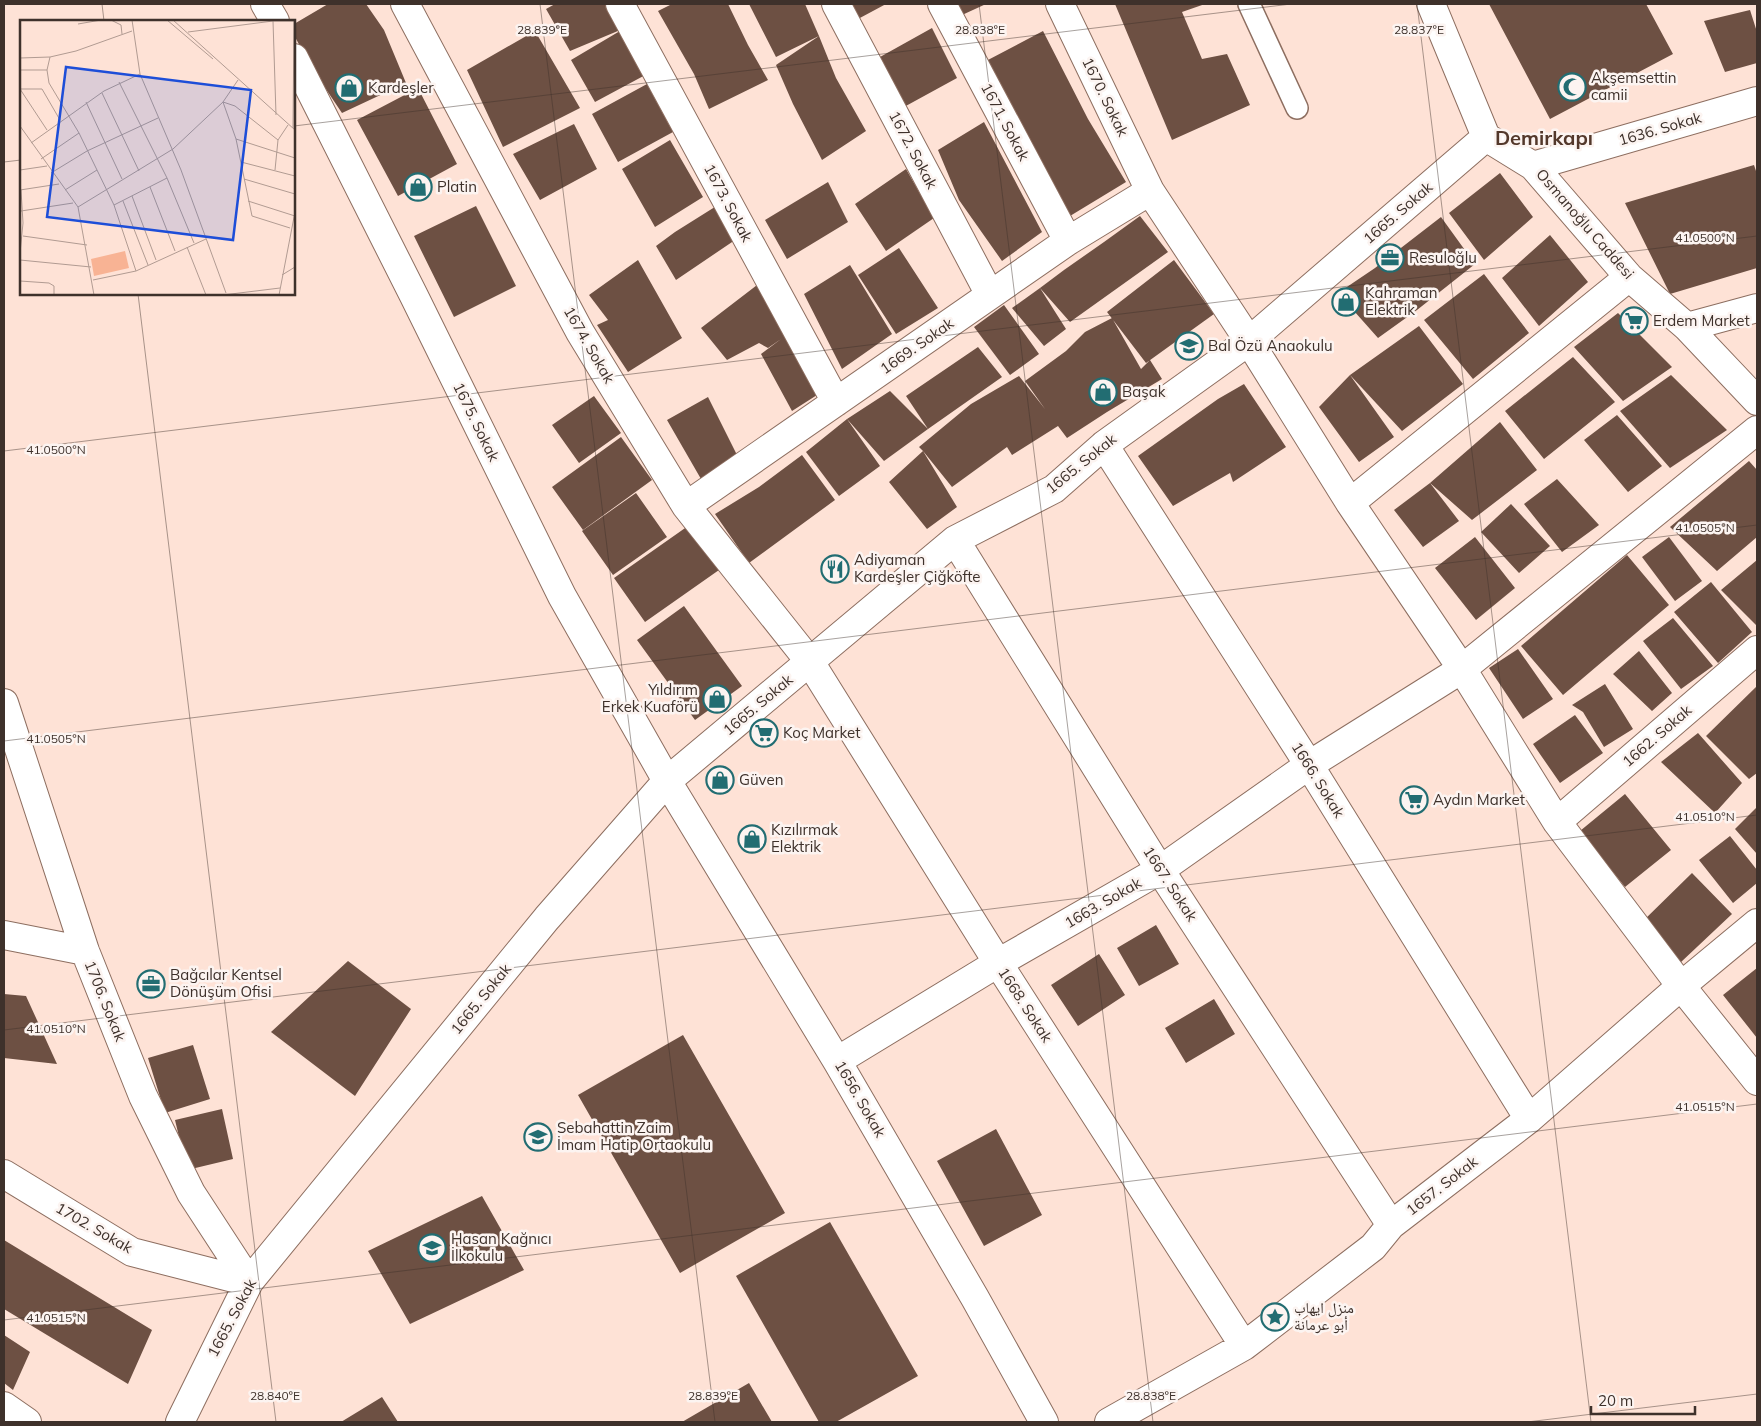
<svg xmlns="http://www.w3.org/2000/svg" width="1761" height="1426" font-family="Mulish,'Noto Naskh Arabic',sans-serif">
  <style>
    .building { fill: #6d5043 }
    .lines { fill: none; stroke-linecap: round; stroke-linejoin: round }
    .lane-casing { stroke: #8d6e60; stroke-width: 24 }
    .street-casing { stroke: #8d6e60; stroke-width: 30 }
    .secondary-casing { stroke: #8d6e60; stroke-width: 30 }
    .lane { stroke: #fff; stroke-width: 21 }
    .street { stroke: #fff; stroke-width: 28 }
    .secondary { stroke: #fff; stroke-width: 28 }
    .ticks { fill: none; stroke: #3e312b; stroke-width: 1; stroke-opacity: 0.45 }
    .labels { text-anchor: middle; stroke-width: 5; stroke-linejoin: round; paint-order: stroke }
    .poi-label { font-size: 15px; fill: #3e312b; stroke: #fcf4f1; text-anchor: start }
    .street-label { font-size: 15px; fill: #3e312b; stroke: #fcf4f1 }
    .district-label { font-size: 20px; font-weight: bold; fill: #53382b; stroke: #fcf4f1 }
    .inset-road { fill: none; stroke: #b19b92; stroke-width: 1 }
    .view { fill: #1d4ed8; fill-opacity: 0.15; stroke: #1d4ed8; stroke-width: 2.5 }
    .inset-edge { fill: none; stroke: #3e312b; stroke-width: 2.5 }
    .ticks-label { font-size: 12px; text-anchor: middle; fill: #3e312b; stroke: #fcf4f1; stroke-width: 5; stroke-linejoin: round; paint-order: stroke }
  </style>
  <rect width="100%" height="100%" fill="#fee2d6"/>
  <path class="building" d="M328,4H366L384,30L406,83L342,113L311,67L294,35V24Z
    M555,4H610L625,28L649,73L595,102L571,60L625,28L570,51L546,9Z
    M672,4H728L748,45L768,80L709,109L694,74L658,11Z
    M749,4H805L819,36L836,78L866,131L822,160L793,104L776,65L819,36L776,57Z
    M851,4H886L858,19Z
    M956,4H986L962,15Z
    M1115,4H1205L1182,12L1202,59L1227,54L1250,105L1172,140Z
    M1489,4H1646L1673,54L1550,119Z
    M1750,10L1757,32V63L1725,72L1704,21Z
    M932,28L957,78L904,107L880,57Z
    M535,31L580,108L503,147L467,70Z
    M1043,31L1088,119L1126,182L1070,216L1033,152L986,61Z
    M647,84L673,132L618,162L592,114Z
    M418,88L457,164L398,196L357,120Z
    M984,122L1042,232L1002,261L959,200L938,150Z
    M574,124L597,169L540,200L513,154Z
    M670,140L703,197L655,227L622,169Z
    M1754,165L1757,174V268L1670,294L1625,203Z
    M906,169L934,218L886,251L855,204Z
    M1500,173L1533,217L1484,260L1449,213Z
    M828,182L848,222L787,259L765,220Z
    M718,205L738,238L676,280L656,246L675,232Z
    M476,206L516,286L454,317L414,236Z
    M1140,216L1168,252L1070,322L1040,288L1066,329L1044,346L1012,308L1040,288L1064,270L1104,242Z
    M1441,217L1475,264L1417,310L1378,338L1338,293L1375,268Z
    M1550,235L1588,282L1539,326L1502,278Z
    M899,248L938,308L896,334L858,275Z
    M638,260L682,338L628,372L597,325L608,320L589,295Z
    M1174,260L1214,314L1146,363L1107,312Z
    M850,265L892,334L842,369L804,294Z
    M1484,274L1529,333L1473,379L1424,320Z
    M761,282L828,388L792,411L761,354L781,339L768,348L759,343L727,360L701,328Z
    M1004,305L1039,354L1010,375L974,327Z
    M1618,313L1672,367L1623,401L1574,347Z
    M1112,318L1141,369L1150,360L1162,379L1107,412L1067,438L1058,426L1012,455L1007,447L952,487L923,451L957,507L927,529L889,482L923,451L919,447L971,404L1019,376L1045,409L1025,381L1066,351L1085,332Z
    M1419,326L1463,384L1402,431L1350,375Z
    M978,347L1002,377L928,429L906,396Z
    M1573,357L1615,402L1544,459L1505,411Z
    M1350,375L1394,437L1359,462L1319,407Z
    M1671,375L1727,430L1670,468L1620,411Z
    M1244,384L1286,447L1233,482L1230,473L1173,506L1138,456L1218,399Z
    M890,391L928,429L884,461L847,419L880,466L839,496L806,452L847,419Z
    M594,396L621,433L579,463L552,425Z
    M708,397L737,455L701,479L667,420Z
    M1617,415L1662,466L1628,492L1584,440Z
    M1500,422L1537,470L1472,520L1430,483L1459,521L1423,547L1394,510L1430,483Z
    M621,437L652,480L583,530L552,487Z
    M802,455L835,500L749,563L715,514L759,487Z
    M1749,461L1757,470V537L1717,571L1670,527Z
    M1557,479L1599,525L1562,552L1524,504Z
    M636,493L667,537L613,575L582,531Z
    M1511,504L1550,546L1519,573L1481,532Z
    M688,526L719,570L645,622L614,578Z
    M1475,537L1515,588L1476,620L1435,568Z
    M1669,537L1702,581L1675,601L1642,557Z
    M1627,555L1669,605L1563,695L1521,646Z
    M1757,560V626L1721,590Z
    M1711,582L1752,632L1718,663L1674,612Z
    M684,606L742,686L695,720L637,640Z
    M1673,618L1713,666L1681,689L1643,641Z
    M1518,649L1553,699L1523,719L1489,668Z
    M1639,651L1672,693L1652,711L1613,674Z
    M1605,684L1633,729L1604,747L1583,712L1572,705Z
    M1757,686V773L1749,779L1706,736Z
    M1575,715L1603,753L1560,783L1533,744Z
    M1698,733L1742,783L1715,813L1661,762Z
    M1625,794L1671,850L1625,887L1580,831Z
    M1757,807V854L1735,829Z
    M1730,836L1757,870V883L1733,903L1699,860Z
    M1692,873L1732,914L1680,963L1641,923Z
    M1156,925L1179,964L1139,986L1117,948Z
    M1099,954L1125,995L1078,1026L1051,985Z
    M348,961L411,1009L355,1096L271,1032Z
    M1757,968V1038L1723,995Z
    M4,994L26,996L57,1064L4,1058Z
    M1214,999L1235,1034L1186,1063L1165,1028Z
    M683,1035L785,1213L680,1273L578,1095Z
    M193,1045L210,1099L165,1113L148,1058Z
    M222,1109L233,1159L187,1170L175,1120Z
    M996,1129L1042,1215L984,1246L937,1161Z
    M482,1196L524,1270L410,1324L368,1251Z
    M830,1222L918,1376L836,1422H819L736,1276Z
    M4,1240L152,1330L128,1384L4,1309Z
    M4,1335L30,1352L13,1390L4,1383Z
    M749,1383L772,1422H682Z
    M382,1397L398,1422H341Z"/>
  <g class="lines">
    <g class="lane-casing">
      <path id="lane" d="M1249,4L1297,108"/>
    </g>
    <g class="street-casing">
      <path id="street" d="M265,4L275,21
        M405,4L580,332L686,506L810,662L998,963L1244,1346
        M620,4L836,402
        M836,4L990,295
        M942,4L1068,241
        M1060,4L1150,191L1249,341L1350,503L1462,669L1557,822L1681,986L1757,1081
        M1431,4L1486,137L1533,166L1629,277L1687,327L1757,401
        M294,58L414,296L562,596L667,781L837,1061L975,1298L1044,1422
        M1533,166L1757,101
        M1687,327L1757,308
        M1104,445L1309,765L1529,1119
        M1350,503L1629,277
        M686,506L1068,241L1150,191
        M955,540L1160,870L1391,1225
        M4,703L85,951L143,1096L191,1193L249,1282
        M1557,822L1757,650
        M4,935L85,951
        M837,1061L998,963L1160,870L1309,765L1462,669L1757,430
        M4,1174L132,1252L249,1282
        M180,1422L249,1282L547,918L667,781L955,540L1054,489L1104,445L1249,341L1486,137
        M1109,1422L1244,1346L1373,1247L1391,1225L1529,1119L1681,986L1757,923"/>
    </g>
    <g class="secondary-casing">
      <path id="secondary" d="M4,1406L27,1422"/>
    </g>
    <use href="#lane" class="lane"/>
    <use href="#street" class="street"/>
    <use href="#secondary" class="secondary"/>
  </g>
  <path class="ticks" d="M102,4L104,21M540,4L715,1422M979,4L1153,1422M1417,4L1591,1422M294,126L1291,4M4,162L21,160M138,294L276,1422M4,451L1757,236M4,741L1757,525M4,1030L1757,815M4,1320L1757,1104M1527,1422L1757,1394"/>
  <defs>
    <g id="mosque-ring" transform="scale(1.4375)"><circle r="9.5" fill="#fcf4f1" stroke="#226d72" stroke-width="1.5"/><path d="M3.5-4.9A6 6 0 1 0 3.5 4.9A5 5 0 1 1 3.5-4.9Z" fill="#226d72"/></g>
    <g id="shop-ring" transform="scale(1.4375)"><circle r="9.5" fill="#fcf4f1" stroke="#226d72" stroke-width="1.5"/><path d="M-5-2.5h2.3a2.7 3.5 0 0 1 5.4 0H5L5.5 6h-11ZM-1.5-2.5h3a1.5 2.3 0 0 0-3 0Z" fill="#226d72"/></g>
    <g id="office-ring" transform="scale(1.4375)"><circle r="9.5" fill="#fcf4f1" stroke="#226d72" stroke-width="1.5"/><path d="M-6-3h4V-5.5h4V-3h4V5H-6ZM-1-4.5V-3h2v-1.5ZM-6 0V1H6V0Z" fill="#226d72"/></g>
    <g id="supermarket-ring" transform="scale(1.4375)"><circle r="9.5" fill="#fcf4f1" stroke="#226d72" stroke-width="1.5"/><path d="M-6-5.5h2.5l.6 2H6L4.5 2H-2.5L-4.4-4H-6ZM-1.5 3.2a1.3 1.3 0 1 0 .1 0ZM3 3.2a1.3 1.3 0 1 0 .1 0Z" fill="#226d72"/></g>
    <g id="school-ring" transform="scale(1.4375)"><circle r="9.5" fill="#fcf4f1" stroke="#226d72" stroke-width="1.5"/><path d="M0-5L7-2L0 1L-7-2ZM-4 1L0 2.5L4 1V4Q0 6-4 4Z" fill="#226d72"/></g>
    <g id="restaurant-ring" transform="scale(1.4375)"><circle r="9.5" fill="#fcf4f1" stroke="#226d72" stroke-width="1.5"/><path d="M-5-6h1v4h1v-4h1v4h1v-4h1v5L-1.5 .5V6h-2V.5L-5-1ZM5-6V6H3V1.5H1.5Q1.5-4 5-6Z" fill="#226d72"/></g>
    <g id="sight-ring" transform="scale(1.4375)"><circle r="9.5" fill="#fcf4f1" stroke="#226d72" stroke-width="1.5"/><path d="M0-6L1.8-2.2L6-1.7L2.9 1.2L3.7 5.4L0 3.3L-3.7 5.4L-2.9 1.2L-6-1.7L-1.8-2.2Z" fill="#226d72"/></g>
  </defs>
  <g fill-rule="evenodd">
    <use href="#mosque-ring" x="1572" y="87"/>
    <use href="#shop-ring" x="349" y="88"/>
    <use href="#shop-ring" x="418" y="187"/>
    <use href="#office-ring" x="1390" y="258"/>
    <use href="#shop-ring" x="1346" y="302"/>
    <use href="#supermarket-ring" x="1634" y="321"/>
    <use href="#school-ring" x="1189" y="346"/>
    <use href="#shop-ring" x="1103" y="392"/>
    <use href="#restaurant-ring" x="835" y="569"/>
    <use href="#shop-ring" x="717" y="699"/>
    <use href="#supermarket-ring" x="764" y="733"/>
    <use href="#shop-ring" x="720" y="780"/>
    <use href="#supermarket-ring" x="1414" y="800"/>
    <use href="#shop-ring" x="752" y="839"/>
    <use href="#office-ring" x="151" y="984"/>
    <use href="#school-ring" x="538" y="1137"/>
    <use href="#school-ring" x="432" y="1248"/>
    <use href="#sight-ring" x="1275" y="1317"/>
  </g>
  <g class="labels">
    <g class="poi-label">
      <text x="1591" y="83">Akşemsettin<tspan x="1591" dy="17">camii</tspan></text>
      <text x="368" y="93">Kardeşler</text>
      <text x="437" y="192">Platin</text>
      <text x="1409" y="263">Resuloğlu</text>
      <text x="1365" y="298">Kahraman<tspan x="1365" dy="17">Elektrik</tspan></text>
      <text x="1653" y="326">Erdem Market</text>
      <text x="1208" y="351">Bal Özü Anaokulu</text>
      <text x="1122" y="397">Başak</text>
      <text x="854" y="565">Adiyaman<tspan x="854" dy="17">Kardeşler Çiğköfte</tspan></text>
      <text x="698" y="695" text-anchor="end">Yıldırım<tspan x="698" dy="17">Erkek Kuaförü</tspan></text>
      <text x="783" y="738">Koç Market</text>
      <text x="739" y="785">Güven</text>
      <text x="1433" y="805">Aydın Market</text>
      <text x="771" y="835">Kızılırmak<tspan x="771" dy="17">Elektrik</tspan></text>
      <text x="170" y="980">Bağcılar Kentsel<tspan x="170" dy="17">Dönüşüm Ofisi</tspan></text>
      <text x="557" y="1133">Sebahattin Zaim<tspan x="557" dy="17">İmam Hatip Ortaokulu</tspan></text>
      <text x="451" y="1244">Hasan Kağnıcı<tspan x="451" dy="17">İlkokulu</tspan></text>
      <text x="1294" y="1313">منزل ايهاب<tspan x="1294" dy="17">أبو عرمانة</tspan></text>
    </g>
    <g class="street-label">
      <text transform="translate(1105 97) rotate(64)" y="5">1670. Sokak</text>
      <text transform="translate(1005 122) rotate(62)" y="5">1671. Sokak</text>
      <text transform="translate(1660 129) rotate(-16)" y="5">1636. Sokak</text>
      <text transform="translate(913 150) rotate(62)" y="5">1672. Sokak</text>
      <text transform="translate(728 203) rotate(62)" y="5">1673. Sokak</text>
      <text transform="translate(1398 213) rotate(-41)" y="5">1665. Sokak</text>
      <text transform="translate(1585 224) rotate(49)" y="5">Osmanoğlu Caddesi</text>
      <text transform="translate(589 345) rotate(60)" y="5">1674. Sokak</text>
      <text transform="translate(917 346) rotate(-35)" y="5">1669. Sokak</text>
      <text transform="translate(476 422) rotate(64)" y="5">1675. Sokak</text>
      <text transform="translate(1081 464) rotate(-39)" y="5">1665. Sokak</text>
      <text transform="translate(758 705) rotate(-40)" y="5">1665. Sokak</text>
      <text transform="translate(1657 736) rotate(-41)" y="5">1662. Sokak</text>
      <text transform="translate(1318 780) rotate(58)" y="5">1666. Sokak</text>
      <text transform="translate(1170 884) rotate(57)" y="5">1667. Sokak</text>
      <text transform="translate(1103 903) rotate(-30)" y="5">1663. Sokak</text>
      <text transform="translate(481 999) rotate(-51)" y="5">1665. Sokak</text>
      <text transform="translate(105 1001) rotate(68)" y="5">1706. Sokak</text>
      <text transform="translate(1025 1005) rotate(57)" y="5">1668. Sokak</text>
      <text transform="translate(860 1099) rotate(60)" y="5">1656. Sokak</text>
      <text transform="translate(1442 1186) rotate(-38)" y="5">1657. Sokak</text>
      <text transform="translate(94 1228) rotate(30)" y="5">1702. Sokak</text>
      <text transform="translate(232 1318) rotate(-62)" y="5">1665. Sokak</text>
    </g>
    <g class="district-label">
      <text x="1544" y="145">Demirkapı</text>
    </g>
  </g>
  <g transform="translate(20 20)">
    <rect width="275" height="275" fill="#fee2d6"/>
    <path d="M105,231L109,248L74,256L71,239Z" fill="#f8b394"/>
    <path class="inset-road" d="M91,0L101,5L102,14M112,0L120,54L161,150L206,273M147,0L193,39M153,0L275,110M253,1L256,95M58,4L81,0M168,12L253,1H275M30,37L27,50L29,63L59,113L94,185L116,251M0,38L30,37L56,31L112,11M0,50H27M99,62L147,158L174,223M0,69H22L40,100M0,69L27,110M82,73L119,151M66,82L102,159M203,82L216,119L232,196L270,208M203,82L215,86L258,120M0,106L58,187L74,275M273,108L274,0M216,119L275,138M11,123L84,71L120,54M21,139L59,113M221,142L275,156M0,150L27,146M255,150L258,120L268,105M31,153L67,131L138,98M224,159L275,174M130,167L155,231M0,170L39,164M45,170L77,150M112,176L136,240M103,181L128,245M228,181L275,196M94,185L147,158M58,187L153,129L203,82L218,60M1,191L53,183M3,216L67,225M167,227L186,275M0,233L3,203L1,170M0,240L71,247M262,255L275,247M73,260L116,251L186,219M0,261L29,263L34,266V275M203,275L260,268M259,275L275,192"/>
    <path class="view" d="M46,47L231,70L213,220L27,197Z"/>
    <rect width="275" height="275" class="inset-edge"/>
  </g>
  <g class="ticks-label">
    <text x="542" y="34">28.839°E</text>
    <text x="980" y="34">28.838°E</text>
    <text x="1419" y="34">28.837°E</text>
    <text x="1705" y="242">41.0500°N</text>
    <text x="56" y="454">41.0500°N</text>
    <text x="1705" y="532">41.0505°N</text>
    <text x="56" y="743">41.0505°N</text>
    <text x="1705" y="821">41.0510°N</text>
    <text x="56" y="1033">41.0510°N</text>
    <text x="1705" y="1111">41.0515°N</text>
    <text x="56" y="1322">41.0515°N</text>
    <text x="275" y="1400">28.840°E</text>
    <text x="713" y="1400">28.839°E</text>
    <text x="1151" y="1400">28.838°E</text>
  </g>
  <rect width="1761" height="1426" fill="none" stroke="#3e312b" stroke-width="10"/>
  <path d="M1591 1406v8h104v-8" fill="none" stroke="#3e312b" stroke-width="2.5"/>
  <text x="1598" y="1406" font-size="15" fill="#3e312b" stroke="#fcf4f1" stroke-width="4" paint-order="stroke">20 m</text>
</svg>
